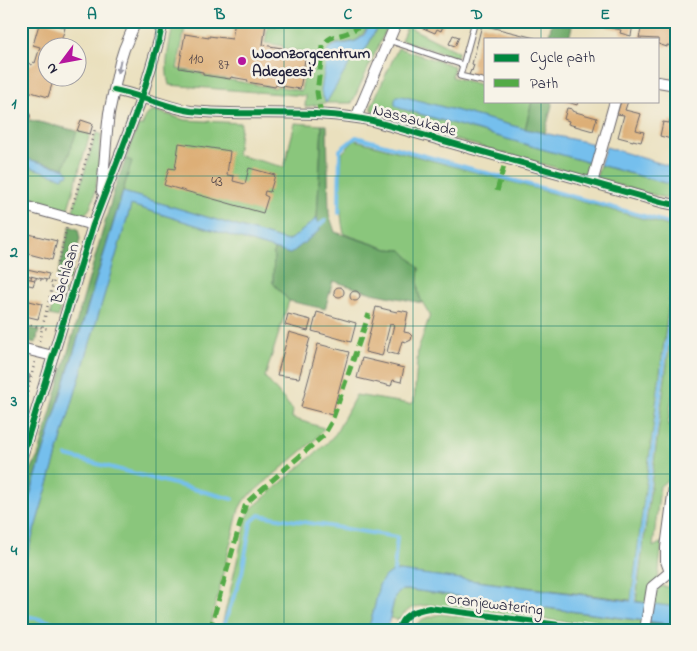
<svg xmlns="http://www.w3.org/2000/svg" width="697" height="651" font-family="'Indie Flower',sans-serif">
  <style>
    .green { fill: #8ac67b; stroke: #56745b }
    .forest { fill: #6fab6b; stroke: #486653 }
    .water { fill: #74bfed; stroke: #4b7094 }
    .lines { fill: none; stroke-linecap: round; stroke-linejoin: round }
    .stream { stroke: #74bfed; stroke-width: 4 }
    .building { fill: #ddaf77 }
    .service-casing { stroke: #686469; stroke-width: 7 }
    .minor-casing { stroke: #686469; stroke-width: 12 }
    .path { stroke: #686469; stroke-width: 2.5; stroke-dasharray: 1 4; stroke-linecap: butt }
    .service { stroke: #fff; stroke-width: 5 }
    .minor { stroke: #fff; stroke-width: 10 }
    .quiet { stroke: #53aa46; stroke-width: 5; stroke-dasharray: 10 5; stroke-linecap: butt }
    .cycleway-casing { stroke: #f7f3e8; stroke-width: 9 }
    .cycleway { stroke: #00873e; stroke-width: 6 }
    .oneway { fill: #9c9ca7 }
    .grid { fill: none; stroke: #0f766e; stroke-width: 1; stroke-opacity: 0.55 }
    .poi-dot { fill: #b5179e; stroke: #f7f3e8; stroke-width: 2 }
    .labels { text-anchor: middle; stroke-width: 5; stroke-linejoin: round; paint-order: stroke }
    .number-label { font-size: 14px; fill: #51454a }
    .poi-label { font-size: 16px; font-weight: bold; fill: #22223b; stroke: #f7f3e8; text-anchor: start }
    .street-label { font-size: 16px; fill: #22223b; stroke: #f7f3e8 }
    .neatline { fill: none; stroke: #0f766e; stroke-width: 2 }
    .grid-label { font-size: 16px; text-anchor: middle; font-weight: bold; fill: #0f766e }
  </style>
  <rect width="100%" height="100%" fill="#f7f3e8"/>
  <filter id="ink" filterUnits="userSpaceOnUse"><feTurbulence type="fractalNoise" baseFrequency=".02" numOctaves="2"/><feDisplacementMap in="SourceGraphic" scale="10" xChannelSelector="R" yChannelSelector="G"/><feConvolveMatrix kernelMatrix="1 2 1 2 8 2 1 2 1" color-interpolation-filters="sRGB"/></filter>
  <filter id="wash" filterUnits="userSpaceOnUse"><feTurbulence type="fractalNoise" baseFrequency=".0096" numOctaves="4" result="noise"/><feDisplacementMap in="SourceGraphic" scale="20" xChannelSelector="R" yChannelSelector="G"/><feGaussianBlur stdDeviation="1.12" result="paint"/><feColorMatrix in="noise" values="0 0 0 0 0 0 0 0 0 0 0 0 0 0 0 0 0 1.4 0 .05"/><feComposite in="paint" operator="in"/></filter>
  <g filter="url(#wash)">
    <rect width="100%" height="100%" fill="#eae0be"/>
    <path class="green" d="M174,21L186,22L177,69L202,73V75L275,88L277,86L301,91L308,53L283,48V46L265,43L268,25L275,27L277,21H370C359,44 358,41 333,44L321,91L326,103L353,57L366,49L380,21H390L352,103H326L305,107L306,96L169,85C163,65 170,42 174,21Z
      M407,26L458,52L457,58L401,40Z
      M398,48L454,66L452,77L486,86V101H532L525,129L402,96L399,108L594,164L589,177L378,118L379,114L374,113L371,107Z
      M156,111L185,120L241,123L237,155L284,167L295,123L322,125L317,218L297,235L287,241L123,192L131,161L126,159L138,126H142C145,118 146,112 156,111Z
      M21,118L90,134L67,212L21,199Z
      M96,133L101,134C99,150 98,203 87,212C83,216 78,216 72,214Z
      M355,140L505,180L676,228V247L631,600L396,571H394L379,585L375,605L368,630H221L247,518L251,509L327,443L336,433L356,395L410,404L414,402L418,350L430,315C417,294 416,292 419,268L402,250L388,249L344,234C338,209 341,179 342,153Z
      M600,165L676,186V201L596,179Z
      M131,205L274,249L273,283L289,301L265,377L293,410L292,418L324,428L315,440L244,500L239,509L209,630H21V575Z
      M57,288L65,290L58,317L50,315Z
      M676,294V369L668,426L676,422V435L670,478L660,486L653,547L662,542L658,579L646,603L636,601Z
      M660,586L676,588V607L651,604L654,590Z
      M402,590H411L643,621L642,630H632L532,618L431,605C415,606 409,607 398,620L390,618L395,596Z
      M440,614L569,630H409L423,619Z"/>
    <path class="forest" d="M552,22L572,26L569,39H548Z
      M532,101H553L545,133L525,129Z
      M21,118L77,131L64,168C50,164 35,162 21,157Z
      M322,125H327L329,214L335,232L388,249L402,250L419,268C418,282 416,289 422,303L372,293L333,281L325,309L289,301L273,283L274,249L290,254L320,230L317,218Z
      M126,159L132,161L21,525V480L29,473L38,456L116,184Z
      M70,226L78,229L80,239L69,281L57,278Z
      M21,326L39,330L36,343L21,340Z
      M650,622L676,625V630H649Z"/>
    <path class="water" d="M370,21H380L366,49L353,58L326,103L321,91L328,49C339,40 353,47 363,36C366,33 368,26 370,21Z
      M397,96H402L525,129L599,145L594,164L399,108L395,105V100Z
      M606,147L676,168V186L600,165Z
      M21,157C36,162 51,165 66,169V171L69,172L68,176L64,175L63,178L21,164Z
      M123,192L287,241L297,235L317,218L320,230L290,254L131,205L21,575V525Z
      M394,571H399L676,607V625L411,590H402L395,596L387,630H368L375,605L379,585L385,576Z"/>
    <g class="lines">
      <path class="stream" d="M339,213L340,150L356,137L676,225
        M315,228L325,221
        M67,456L232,499
        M633,601L676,271
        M23,615L84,630
        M222,630L242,573L251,522L259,515L397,537L394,571"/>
    </g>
    <g id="blocks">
      <path class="building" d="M40,21H46L65,28L59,48H48V78H54L48,97L21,89V84L28,63L32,65L33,62L35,63L40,47L33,45Z
        M235,21H276L275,26L266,23L263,45L282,48V50L306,54L300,89L276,85L275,87L247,82L248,80L231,77L230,79L203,75V72L179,68L185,34L209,38V36L232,39Z
        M416,21H445L441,31L437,29L435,33L414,24Z
        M584,21H595L594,27L583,24Z
        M608,21H624L633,24L631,36L620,33L621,30L607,27Z
        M643,21H651L672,27V29L676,30V36L673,46L667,45V47L658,44V39L639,38Z
        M482,25L535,38L486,39V79L469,75L471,70L472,71L474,65L472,64Z
        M453,35L459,37L455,46L449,44Z
        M565,101H578L577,105Z
        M621,101H628L625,110L641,114L636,130L644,132L641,142L633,140V141L618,137L624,115L617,114Z
        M567,108L572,109V111L597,118L593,131L568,124L569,121L564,119Z
        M23.5 116a3.5 3.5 0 1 1 7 0a3.5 3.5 0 1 1-7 0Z
        M675,114L676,139L672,138L671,139L660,136L663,122L669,123L670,120L673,121Z
        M81,120L93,124L90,134L77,131Z
        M179,143L230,151L227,175L234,176L233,181L245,184L249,168L275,175L270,192L265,191L264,195L268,197L263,213L164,185L169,168L175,169Z
        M21,232L57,241L52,260L21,252Z
        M23,268L49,274L47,280L22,274Z
        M21,277L35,280L33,286L21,283Z
        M334 292a5 5 0 1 1 10 0a5 5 0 1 1-10 0Z
        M350 296a5 5 0 1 1 10 0a5 5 0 1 1-10 0Z
        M21,299L42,304L38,319L21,315Z
        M376,307L397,312L398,310L408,312L404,332L409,333L412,336L411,340L407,342L402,341L398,355L387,352L394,325L390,324L382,356L365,352Z
        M317,312L356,323L351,342L312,331Z
        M288,314L311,320L308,331L285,325Z
        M289,332L310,338L299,378L277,375Z
        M318,344L349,352L332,415L301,407Z
        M362,358L404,368L401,382L393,380L391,386L357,378Z
        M21,366L26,368L25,374L30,375L27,391L21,390Z"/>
    </g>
  </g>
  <g filter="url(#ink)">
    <use href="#blocks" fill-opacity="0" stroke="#686469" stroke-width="1"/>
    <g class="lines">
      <g class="service-casing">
        <path id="service" d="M475,21L460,76L486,82
          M388,40L463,65"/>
      </g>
      <g class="minor-casing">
        <path id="minor" d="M658,82L676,85
          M114,90C124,92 134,95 143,98C159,102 175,109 191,111C251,117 314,108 373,121L661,202L676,205
          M356,118L397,21
          M592,183L615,101
          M102,191L107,131L109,113L120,62L124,49L136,21
          M21,205L93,225
          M21,348L53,356
          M21,460L93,225L142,97L159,40L163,21
          M670,572L666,561V548L676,472
          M645,630L652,587L670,572"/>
      </g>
      <path class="path" d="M72,208L95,129
        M21,275L53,283
        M21,323L49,329
        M39,341L67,227
        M24,407L35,361"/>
      <use href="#service" class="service"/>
      <use href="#minor" class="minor"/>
      <path class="quiet" d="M321,115L317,92L323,47C328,35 337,37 347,33C354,30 360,26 365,21
        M497,191L506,159
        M210,630L246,503L324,435L332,421L369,314"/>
      <g class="cycleway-casing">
        <path id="cycleway" d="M114,90C124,92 134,95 143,98C159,102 175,109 191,111C251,117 314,108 373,121L661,202L676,205
          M21,460L93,225L142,97L159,40L163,21
          M398,630C403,614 413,611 429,608L598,630"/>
      </g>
      <use href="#cycleway" class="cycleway"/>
    </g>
    <defs><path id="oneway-solid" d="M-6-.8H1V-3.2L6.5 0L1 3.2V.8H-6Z" transform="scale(1.25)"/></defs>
    <use class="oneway" href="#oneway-solid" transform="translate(119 67) rotate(102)"/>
  </g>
  <path class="grid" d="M156,21V630M284,21V630M413,21V630M541,21V39M541,101V630M21,176H676M21,326H676M21,474H676"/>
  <circle class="poi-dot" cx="242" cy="61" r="5"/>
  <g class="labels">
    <g class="number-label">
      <text x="196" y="63">110</text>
      <text x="224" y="69">87</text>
      <text x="217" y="186">43</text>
    </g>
    <g class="poi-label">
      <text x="252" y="58">Woonzorgcentrum<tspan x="252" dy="18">Adegeest</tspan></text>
    </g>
    <g class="street-label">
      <text transform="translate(415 119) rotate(15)" y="6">Nassaukade</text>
      <text transform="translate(64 273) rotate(-73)" y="6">Bachlaan</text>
      <text transform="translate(495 603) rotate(7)" y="6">Oranjewatering</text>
    </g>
  </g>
  <rect width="697" height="651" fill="none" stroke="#f7f3e8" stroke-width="55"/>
  <rect x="484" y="38" width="175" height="65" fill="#f7f3e8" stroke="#a29fa3"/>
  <rect x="494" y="54" width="25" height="8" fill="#00873e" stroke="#a29fa3"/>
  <text x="530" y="62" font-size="15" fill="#22223b">Cycle path</text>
  <rect x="494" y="79" width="25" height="8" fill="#53aa46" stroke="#a29fa3"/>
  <text x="530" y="88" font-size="15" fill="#22223b">Path</text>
  <g transform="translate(62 62) rotate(238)"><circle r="24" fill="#f7f3e8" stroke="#a29fa3"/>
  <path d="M0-4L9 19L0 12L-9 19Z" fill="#b5179e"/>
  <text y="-8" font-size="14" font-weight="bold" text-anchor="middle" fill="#22223b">N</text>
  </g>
  <rect x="28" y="28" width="642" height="596" class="neatline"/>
  <g class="grid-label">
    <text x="92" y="19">A</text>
    <text x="220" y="19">B</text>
    <text x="348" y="19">C</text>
    <text x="477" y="19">D</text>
    <text x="605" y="19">E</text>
    <text x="14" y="108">1</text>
    <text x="14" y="257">2</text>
    <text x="14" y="406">3</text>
    <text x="14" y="555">4</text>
  </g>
</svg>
